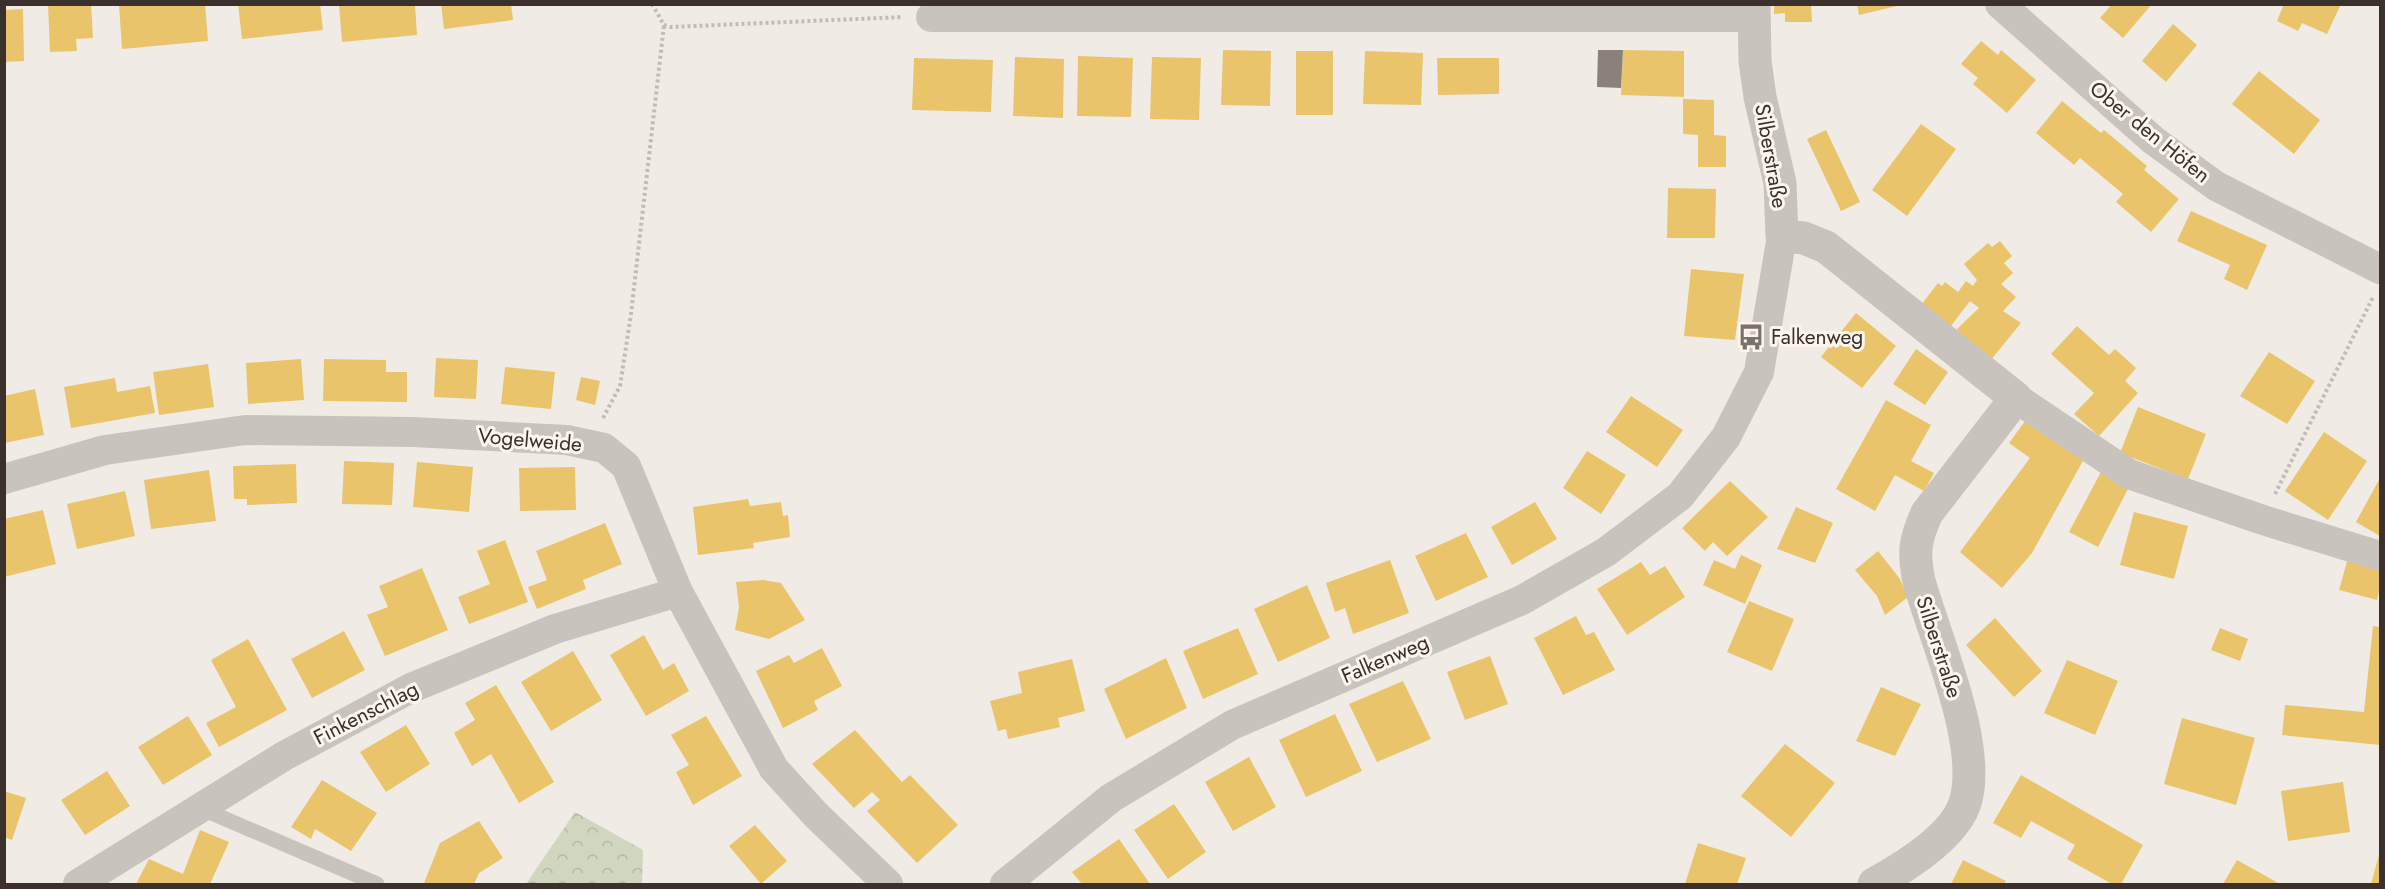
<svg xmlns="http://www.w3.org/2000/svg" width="2385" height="889" font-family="Jost,sans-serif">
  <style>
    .park { fill: url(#park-crowns) }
    .homes { fill: #e9c46a }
    .industry { fill: #8a817c }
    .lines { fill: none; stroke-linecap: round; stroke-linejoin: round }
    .path { stroke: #c2bbb6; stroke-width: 4; stroke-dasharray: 3 3; stroke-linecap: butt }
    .service { stroke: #c9c3be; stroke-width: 15 }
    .minor { stroke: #c9c3be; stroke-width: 30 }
    .tertiary { stroke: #c9c3be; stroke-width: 33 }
    .labels { text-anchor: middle; stroke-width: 6; stroke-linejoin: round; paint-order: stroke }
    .street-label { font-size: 21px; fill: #3b302b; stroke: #fbf5ee }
    .poi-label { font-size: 21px; fill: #3b302b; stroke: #fbf5ee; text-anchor: start }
  </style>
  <defs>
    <pattern id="park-crowns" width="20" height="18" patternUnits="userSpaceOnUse" patternTransform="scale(1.5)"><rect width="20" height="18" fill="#d1d6bf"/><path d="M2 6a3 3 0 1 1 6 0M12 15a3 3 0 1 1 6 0" fill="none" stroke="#b4b8a4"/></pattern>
  </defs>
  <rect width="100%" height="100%" fill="#f0ebe5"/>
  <path class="park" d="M575,812L643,850L642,884H526Z"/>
  <path class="homes" d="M48,4H91L93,38L76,39L77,51L50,52Z
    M119,4H205L208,41L122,49Z
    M238,4H320L323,30L242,39Z
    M441,4H511L513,20L444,29Z
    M1774,4H1811L1812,22H1785V13L1774,14Z
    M1857,4H1900L1901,5L1859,15Z
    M2112,4H2152L2123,38L2100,18Z
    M2284,4H2341L2327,34L2302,23L2298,31L2277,21Z
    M339,5H415L417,35L342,42Z
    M23,9L24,61L4,62V10Z
    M2173,24L2197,45L2166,82L2142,61Z
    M1981,41L1998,55L2001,50L2036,80L2007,113L1973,84L1978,78L1961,64Z
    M1223,50L1271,51L1270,106L1221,105Z
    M1623,50L1684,51V97L1621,95Z
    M1296,51H1333V115H1296Z
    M1365,51L1423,53L1421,105L1363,104Z
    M1078,56L1133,58L1131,117L1077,116Z
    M1015,57L1064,59L1063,118L1013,116Z
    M1152,57L1201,58L1199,120L1150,119Z
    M914,58L993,60L991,112L912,110Z
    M1437,58H1499V94L1438,95Z
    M2259,71L2320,120L2294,154L2232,104Z
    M1683,99L1714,100V135L1726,136V167H1698V135L1683,134Z
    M2062,101L2101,133L2104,130L2147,166L2144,170L2179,199L2151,232L2116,202L2123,194L2080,158L2074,165L2036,133Z
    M1921,124L1956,149L1907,216L1872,190Z
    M1826,130L1860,202L1841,211L1807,139Z
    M1668,188L1716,189L1715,238H1667Z
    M2191,211L2267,245L2247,290L2224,279L2230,265L2177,241Z
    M2000,241L2012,256L2004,263L2013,273L2001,284L2016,297L2003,311L2021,323L1990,361L1955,331L1979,308L1970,301L1950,327L1921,305L1938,283L1942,286L1945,282L1958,292L1966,281L1973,286L1977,280L1964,264L1988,243L1992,247Z
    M1691,269L1744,274L1735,340L1684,336Z
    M1856,313L1896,346L1862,388L1821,357Z
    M2077,326L2109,355L2115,349L2136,368L2125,381L2138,393L2099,436L2074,414L2094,393L2051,354Z
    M1916,349L1948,372L1925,405L1893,384Z
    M2269,352L2315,381L2287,424L2240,396Z
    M436,358L478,360L476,399L434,397Z
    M301,359L304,400L248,404L246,363Z
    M324,359L386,360V372H407V402L323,401Z
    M208,364L214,407L159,415L153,372Z
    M505,367L555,372L551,409L501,404Z
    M581,377L600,381L595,405L576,400Z
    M115,378L117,392L150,386L155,413L71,428L64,387Z
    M35,389L44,435L4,443V396Z
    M1631,396L1683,430L1657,467L1606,432Z
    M1886,400L1931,425L1911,461L1934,473L1924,491L1895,475L1875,511L1836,489Z
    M2138,407L2206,434L2188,479L2120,453Z
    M2031,413L2084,459L2032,553L2002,588L1960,552L2030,458L2009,443Z
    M2324,432L2367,461L2328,520L2285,491Z
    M1587,451L1626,475L1601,514L1563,488Z
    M344,461L394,463L392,505L342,504Z
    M417,462L473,467L469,512L413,507Z
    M296,464L297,503L247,505V499H234L233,466Z
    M575,467L576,510L520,511L519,468Z
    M209,470L216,521L151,529L144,480Z
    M2101,472L2129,487L2098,547L2069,532Z
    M2380,478V536L2356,522Z
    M1730,481L1768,517L1727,556L1713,542L1705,551L1682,528Z
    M125,491L135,536L77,549L67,504Z
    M748,499L750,506L781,502L783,516L788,515L790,537L753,543L754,548L698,555L693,507Z
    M1535,502L1557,539L1512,565L1491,527Z
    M1796,507L1833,523L1815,563L1777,549Z
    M43,510L56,564L4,577V519Z
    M2134,512L2188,526L2174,579L2120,565Z
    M605,523L622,564L583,580L586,589L537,609L528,587L547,580L536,551Z
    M1466,533L1488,577L1436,601L1415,556Z
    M505,540L528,602L469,624L458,597L490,584L477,551Z
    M1878,551L1900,579L1908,597L1885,615L1877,596L1855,570Z
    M1741,555L1762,565L1745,604L1703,585L1714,560L1735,569Z
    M2348,558L2380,567V587L2377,600L2339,590Z
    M1390,560L1409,613L1353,634L1345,608L1335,612L1326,583Z
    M1641,562L1650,575L1665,566L1685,597L1627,635L1597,589Z
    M422,568L448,630L385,656L367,615L388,607L379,586Z
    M763,580L781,583L805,620L769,639L735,630L739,607L736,582Z
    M1307,585L1330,638L1278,662L1254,609Z
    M1749,601L1794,619L1772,671L1727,652Z
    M1576,616L1586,635L1594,632L1615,670L1563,695L1534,638Z
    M1995,618L2042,671L2014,697L1966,645Z
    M2373,626L2380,627V745L2282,735L2285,705L2364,712Z
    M1238,628L1258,674L1203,699L1183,651Z
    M2220,628L2248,639L2240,661L2211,650Z
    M344,631L365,670L312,698L291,659Z
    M644,635L663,670L674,663L689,691L646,716L610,655Z
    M248,639L287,710L219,747L206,723L236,707L211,660Z
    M822,648L842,686L814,701L818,710L783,728L756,671L789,655L794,663Z
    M573,651L602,700L551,731L521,682Z
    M1490,656L1508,704L1465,720L1447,672Z
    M1166,658L1187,708L1126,739L1104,689Z
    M1072,659L1085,711L1058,718L1060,727L1008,739L1006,729L998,731L990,701L1022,693L1018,672Z
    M2067,660L2118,681L2095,735L2044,713Z
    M1403,681L1431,739L1377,762L1349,704Z
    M496,685L554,782L519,803L491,754L472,766L454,733L475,720L465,703Z
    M1881,687L1921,704L1895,756L1856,741Z
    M1335,714L1362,771L1306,797L1279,740Z
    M188,716L212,755L163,785L138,747Z
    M706,716L742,776L693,805L676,772L689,765L671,735Z
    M2182,718L2255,738L2236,805L2164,784Z
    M406,725L430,764L386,792L360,752Z
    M855,730L902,782L910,775L958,825L917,863L867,811L880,800L872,792L854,808L812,764Z
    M1785,744L1835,783L1791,837L1741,796Z
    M1249,757L1276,807L1233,831L1205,782Z
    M107,771L130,806L85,835L61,800Z
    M2021,775L2143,845L2121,884H2112L2067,859L2075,845L2031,821L2021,838L1993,823Z
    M322,780L377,813L351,851L315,829L311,839L291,827Z
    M2343,782L2350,832L2288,841L2281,791Z
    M4,791L26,798L12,840L4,837Z
    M1174,804L1206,852L1168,879L1134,830Z
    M479,821L503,858L479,873L474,884L424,883L440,843Z
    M755,825L787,861L761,884L729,846Z
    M200,830L229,842L210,884H136L149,859L183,874Z
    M1119,839L1150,884H1082L1072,872Z
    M1698,843L1746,858L1737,884H1685Z
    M2380,851V884H2371Z
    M1963,860L2006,881L2004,884H1951Z
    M2237,860L2280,884H2223Z"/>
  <path class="industry" d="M1598,50H1623L1621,88L1597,87Z"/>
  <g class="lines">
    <path class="path" d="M652,4L664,25L671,27L903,17
      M603,418L620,386L631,314L664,25
      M2275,494L2373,297"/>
    <path class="service" d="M200,808L377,884"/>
    <path class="minor" d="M2000,4L2153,140L2216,186L2380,269
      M931,17H1754
      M2016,398L2129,474L2263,520L2380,556
      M4,479L105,450L245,430L413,432L567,440L604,448L626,466L678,592L774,769L816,815L888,884
      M78,884L284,756L411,688L555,629L678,592
      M1005,884L1111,798L1232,725L1522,600L1606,552L1680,496L1726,437L1759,372L1782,236"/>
    <path class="tertiary" d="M1754,4L1755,61L1760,97L1780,183L1782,236L1804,238L1826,247L2016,398L1927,513C1915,539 1913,552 1919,581C1935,639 1983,745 1965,803C1954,837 1903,868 1874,884"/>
  </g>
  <defs>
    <g id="bus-bare" transform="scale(2.07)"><path d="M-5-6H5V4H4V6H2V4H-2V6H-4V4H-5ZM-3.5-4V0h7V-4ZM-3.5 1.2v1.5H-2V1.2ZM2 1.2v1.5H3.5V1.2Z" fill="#7a716c" stroke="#fbf5ee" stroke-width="2.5" paint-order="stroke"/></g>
  </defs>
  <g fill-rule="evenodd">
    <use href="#bus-bare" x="1751" y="337"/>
  </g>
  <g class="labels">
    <g class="street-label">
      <text transform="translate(2150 132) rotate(39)" y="7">Ober den Höfen</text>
      <text transform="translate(1771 156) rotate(80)" y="7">Silberstraße</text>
      <text transform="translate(530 440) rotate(5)" y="7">Vogelweide</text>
      <text transform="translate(1939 647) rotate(72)" y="7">Silberstraße</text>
      <text transform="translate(1385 659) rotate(-23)" y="7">Falkenweg</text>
      <text transform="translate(366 713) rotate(-27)" y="7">Finkenschlag</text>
    </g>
    <g class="poi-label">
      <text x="1771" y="344">Falkenweg</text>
    </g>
  </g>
  <rect width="2385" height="889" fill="none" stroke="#3b302b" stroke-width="12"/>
</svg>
